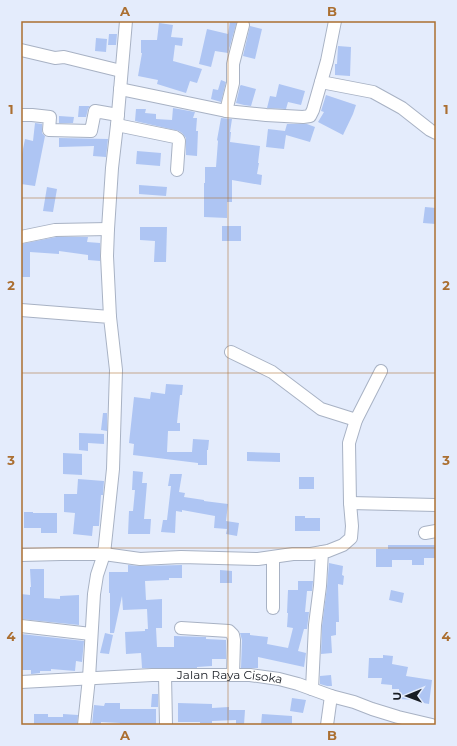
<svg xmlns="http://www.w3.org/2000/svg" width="457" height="746" font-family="Montserrat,sans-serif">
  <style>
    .building { fill: #aec5f3 }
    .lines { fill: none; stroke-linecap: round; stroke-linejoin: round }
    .minor-casing { stroke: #a8b2c4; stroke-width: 14 }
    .minor { stroke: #fff; stroke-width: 12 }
    .grid { fill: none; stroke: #ab6f31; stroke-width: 1; stroke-opacity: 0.55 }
    .labels { text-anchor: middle; stroke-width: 3.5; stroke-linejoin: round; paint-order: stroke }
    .street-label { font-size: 12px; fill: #191d24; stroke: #e4ecfc }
    .neatline { fill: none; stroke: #ab6f31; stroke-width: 1.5 }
    .grid-label { font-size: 13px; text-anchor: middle; font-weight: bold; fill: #ab6f31 }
  </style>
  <rect width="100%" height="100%" fill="#e4ecfc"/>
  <path class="building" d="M230,21H237L228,53L215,51L211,67L199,64L207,29L228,34Z
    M159,23L173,25L171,37L183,38L182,46L175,45L173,61L202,69L197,83L190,81L186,93L157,84L158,80L138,76L142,53H141V40H157Z
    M250,26L262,29L255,59L243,56Z
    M109,34H117L116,45H108Z
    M96,38L107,39L106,52L95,51Z
    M338,46L351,47L350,76L335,75V64H337Z
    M221,80L226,82L221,102L211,99L213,89L218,90Z
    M279,84L305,91L301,105L288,102L286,109L267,108L270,96L276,97Z
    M241,85L256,89L251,106L244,105L236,103L240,86Z
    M326,95L356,105L353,114L343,135L318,122L324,112L321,111Z
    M79,106H90L88,109L86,117H78Z
    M173,108L195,112L193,118H197L196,131H198L197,156L186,155V138L182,133L179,131L135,121L136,109H146L145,113L156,114V119L172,120Z
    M59,116L74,117L73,123H59Z
    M221,118L232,119L230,132H231L230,142L260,146L258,163H259L257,174L262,175L261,185L232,180V202H227V218L204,217V183H205V167H216L218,141L217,140Z
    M35,123L42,124V133L45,136L35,186L21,184V159L25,139L33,141Z
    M287,124H307L315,127L310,142L286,135L284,149L266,147L268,129L285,131Z
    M59,138L108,139L106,157L93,156L94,146L59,147Z
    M137,151L161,153L160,166L136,164Z
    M139,185L167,187L166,196L139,194Z
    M47,187L57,189L53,212L43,211Z
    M425,207L436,208V224L423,223Z
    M222,226H241V241H222Z
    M140,227H167L166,262H154L155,241L140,240Z
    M56,237H88L87,242L100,243V261L88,260V255L59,251V254L30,252V277H21V244Z
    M166,384L183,385L182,395H180L177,423H180V431H168L167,452H192L193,439L209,440L208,450H207V465H198V463L133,455L134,444L129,443L134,397L150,399L151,392L165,394Z
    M103,413H107V431L101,430Z
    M79,433L104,434V444L88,443V451L79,450Z
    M247,452L280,453V462L247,461Z
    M63,453L82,454V475L63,474Z
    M133,471L143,472L142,483H147L144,519H151L150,534H128L129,511H133L135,490H132Z
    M170,474H182L179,492L185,493L184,497L204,500V501L228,504L226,521L239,523L237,536L226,534L227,529L214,528L215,516L182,510V512L176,511L175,533L161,532L163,520H167L171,486H168Z
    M299,477H314V489H299Z
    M78,479L104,481L103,495H101L99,526H93L92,536L73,534L75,513L64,512V494H77Z
    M24,512H33V513H57V533H41V528H24Z
    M295,516H305V518H320V531H295Z
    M388,545H436V558H424V565H412V560H392V567H376V549H388Z
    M329,563L343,566L342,575L344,576L343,585L338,584L339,622H336V635L331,636L332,653L321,654L322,626L327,587Z
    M128,565L140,566L182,565V578H169V580L145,581L146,600L162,599V628H156L157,647H174V636L206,637V639L226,640V659H212V666L197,667V668H142L141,653L126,654L125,632L145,631V629H148L147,609L123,610L122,596L114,633H110V593H109V572H128Z
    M30,569H44V598L60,599V596L79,595V625L21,619V594L30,595V587H31Z
    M220,570L232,571V583H220Z
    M298,581H313L312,591H307L305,612H309L307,629H304L298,651L306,653L304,667L258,657V668H241L242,640L240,633H250V635L268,637L267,644L288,648L293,628L287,627L288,613H287L288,590H298Z
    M391,590L404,593L402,603L389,600Z
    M105,633L113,635L109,654L100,653Z
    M21,634L84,641L82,662L76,661L75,671L51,669V671H40V673L32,674H31V670H21Z
    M383,655L393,656L392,664L408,667L406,676L432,680L429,704L417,702V700L399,699V689H392V685L381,684L382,678H368L369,658H383Z
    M331,675L332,686H327L320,684V676Z
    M152,694H158V707H151Z
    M292,698L306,700L303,713L290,711Z
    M105,703H120V709H156V725H120V723L101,722V725H92L94,705L104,706Z
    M178,703L212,704V708L229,707V710H245L244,725H236V720L212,721V723H200V722H178Z
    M34,714H48V717H63V714L78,715L77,725H34Z
    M262,714L292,716V725H261Z"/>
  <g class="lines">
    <g class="minor-casing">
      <g id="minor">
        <path d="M243,25L233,64V83L226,111L266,115L303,117L310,116L313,110L327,61L335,21"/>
        <path d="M21,50L55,58L64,57L121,71"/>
        <path d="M321,82L373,92L402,108L430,130L436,133"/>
        <path d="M120,89L226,111"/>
        <path d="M21,115H32L50,117L49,130L91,131L95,111L118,115"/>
        <path d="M117,125L175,137L178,139L179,141L177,170"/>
        <path d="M21,237L55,230L108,229"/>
        <path d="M21,310L110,317L116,370L113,469L104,554L97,575L94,594L89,678L84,725"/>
        <path d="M110,317L107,256L108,229L112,168L117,125L126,21"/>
        <path d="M231,352L272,372L321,409L356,420"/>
        <path d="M350,503L436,505"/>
        <path d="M425,533L436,531"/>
        <path d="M21,555L61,554H104L140,559L181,557L258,559L293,554H311L328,551L343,545L351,538L352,526L350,503L349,443L356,420L381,371"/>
        <path d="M273,608V558"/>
        <path d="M21,626L91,634"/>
        <path d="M181,628L229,631L233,635L234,640L233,675"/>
        <path d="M165,675L166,725"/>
        <path id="s1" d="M21,682L152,675H250L279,679L298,684L331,696L354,702L372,709L398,717L432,725"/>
        <path d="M312,689L315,625L320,586L322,552"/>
        <path d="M327,725L331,696"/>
      </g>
    </g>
    <use href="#minor" class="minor"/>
  </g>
  <path class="grid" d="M228,21V725M21,198H436M21,373H436M21,548H436"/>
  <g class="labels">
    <g class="street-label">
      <text dy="4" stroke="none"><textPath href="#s1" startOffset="209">Jalan Raya Cisoka</textPath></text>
    </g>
  </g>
  <rect width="457" height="746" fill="none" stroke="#e4ecfc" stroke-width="44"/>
  <g transform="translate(407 696) rotate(269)" stroke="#e4ecfc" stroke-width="3" paint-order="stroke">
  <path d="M0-3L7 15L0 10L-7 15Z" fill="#191d24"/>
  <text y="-6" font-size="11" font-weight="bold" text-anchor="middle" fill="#191d24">U</text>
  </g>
  <rect x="22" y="22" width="413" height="702" class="neatline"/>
  <g class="grid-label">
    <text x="125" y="16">A</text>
    <text x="332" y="16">B</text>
    <text x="11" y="114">1</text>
    <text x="446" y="114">1</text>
    <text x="11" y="290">2</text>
    <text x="446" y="290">2</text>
    <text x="11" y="465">3</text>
    <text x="446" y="465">3</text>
    <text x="11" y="641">4</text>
    <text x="446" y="641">4</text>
    <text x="125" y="740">A</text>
    <text x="332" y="740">B</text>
  </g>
</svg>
